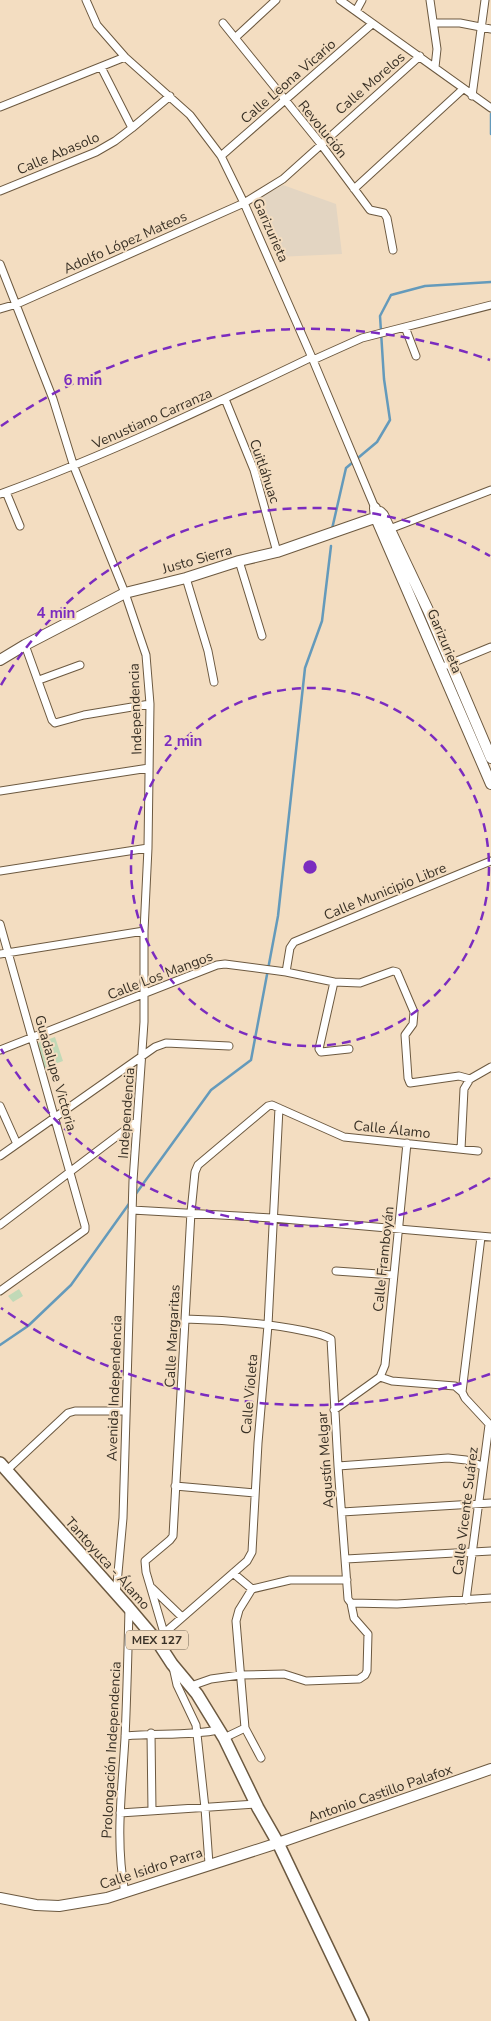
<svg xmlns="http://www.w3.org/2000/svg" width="491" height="2021" font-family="'Nunito Sans',sans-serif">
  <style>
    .education { fill: #e3d5c2 }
    .green { fill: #c1d9b7 }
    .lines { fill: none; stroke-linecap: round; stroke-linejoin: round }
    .stream { stroke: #649abb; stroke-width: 2.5 }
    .street-casing { stroke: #6c5940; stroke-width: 9 }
    .secondary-casing { stroke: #6c5940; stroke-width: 12 }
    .primary-casing { stroke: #6c5940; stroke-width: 14 }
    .street { stroke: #fff; stroke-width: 7 }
    .secondary { stroke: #fff; stroke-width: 10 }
    .primary { stroke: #fff; stroke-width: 11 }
    .ring { fill: none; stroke: #7b2cbf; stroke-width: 2.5; stroke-dasharray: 9 6 }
    .labels { text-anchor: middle; stroke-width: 4; stroke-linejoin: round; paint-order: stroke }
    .shield { fill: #f3ddc1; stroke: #716554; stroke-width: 1 }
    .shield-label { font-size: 12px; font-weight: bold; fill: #393126 }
    .street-label { font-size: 14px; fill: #393126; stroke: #f3ddc1 }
    .centre { fill: #7b2cbf; stroke: #f3ddc1; stroke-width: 2.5 }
    .ring-label { font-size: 15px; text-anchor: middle; font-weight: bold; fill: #7b2cbf; stroke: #f3ddc1; stroke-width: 4; stroke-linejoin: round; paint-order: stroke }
  </style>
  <rect width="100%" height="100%" fill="#f3ddc1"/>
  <path class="education" d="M283,185L336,204L342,254L277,257L251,202Z"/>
  <path class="green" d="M55,1037L63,1061L44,1068L38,1043Z
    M19,1289L23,1296L13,1302L8,1296Z"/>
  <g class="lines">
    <path class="stream" d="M491,114V134
      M332,529L346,468L377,442L390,420L384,379L380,316L391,295L425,286L491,282
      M135,1195L211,1090L251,1060L278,916L305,668L322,621L331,546
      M0,1345L28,1326L71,1285L131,1201"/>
    <g class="street-casing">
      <path id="street" d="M86,0L97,25L125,57L190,115L221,156L244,203L313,360L375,508
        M340,0L491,108
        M430,0L437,49L435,67
        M356,11L362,0
        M223,23L320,143L370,210L384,213L387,218L393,250
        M435,23H460L491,29
        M236,37L276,0
        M101,67L132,128
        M472,96L485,0
        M0,107L125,57
        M221,156L372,24
        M354,189L463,89
        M0,191L96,152L115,141L132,128L170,96
        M0,264L53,399L74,467L125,593L146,655L150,704L148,848L144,931V1022L133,1181L123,1518L116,1595
        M0,309L17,304L244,203L283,179L420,56
        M405,327L416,356
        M313,360L362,338L491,305
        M225,399L254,470L277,552
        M6,492L20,526
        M0,494C107,455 210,406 312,357
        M387,530L491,490
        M239,561L262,636
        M186,578L208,651L214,682
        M25,645L52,720L55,723L84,715L150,704
        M447,665L491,647
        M39,680L80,665
        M0,791L149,768
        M0,871L148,848
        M0,924L85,1226V1230L0,1291
        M0,954L144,931
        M286,972L290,948L294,942L491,861
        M334,982L319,1049L321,1052L349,1049
        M0,1050L217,965L225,964L286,972L334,982L360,983L393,971L397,972L414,1012L413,1024L405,1035L408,1078L410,1083L459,1076L470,1079
        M0,1106L17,1144
        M461,1149L464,1089L470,1079L491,1067
        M0,1156L155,1047L166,1043L229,1046
        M132,1210L272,1218L491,1237
        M0,1225L137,1121
        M336,1271L393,1275
        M185,1319C225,1320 266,1323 305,1331C314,1333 323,1334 331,1339L338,1466L348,1599L351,1603L354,1618L368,1634L367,1671L365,1675L359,1679L306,1681L284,1674L240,1675L211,1679L191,1686
        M380,1377L385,1365L407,1143
        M380,1377L392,1381L455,1386L462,1392L465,1398L491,1426
        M462,1392L481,1237
        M334,1410L380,1377
        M338,1466L448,1458L466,1460L482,1466
        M6,1471L68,1413L75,1411H125
        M175,1486L255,1493
        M342,1512L491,1503
        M346,1559L491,1551
        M233,1573L252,1589
        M152,1588L182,1617
        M252,1589L239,1610L236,1621L245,1728L261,1758
        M252,1589L290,1580H347
        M466,1600L489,1425
        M351,1603L397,1604L491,1598
        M164,1633L146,1572L145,1561L170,1540L173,1536L191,1212L195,1172L198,1165L268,1106L272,1105L344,1137L478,1151
        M161,1636L247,1561L252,1552L258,1443L268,1325L279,1108
        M173,1667L177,1685L196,1725L205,1808L209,1864
        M151,1733L152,1811
        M125,1736C157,1733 188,1736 219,1730
        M224,1738L245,1728
        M120,1813L256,1804
        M125,1893C115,1842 122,1790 125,1738C127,1695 128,1651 129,1608"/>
    </g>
    <g class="secondary-casing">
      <path id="secondary" d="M375,508L376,518L491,784
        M380,512L383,515L428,610L491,758
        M0,660L25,645L125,593L186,578L239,561L277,552L383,515
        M0,1898L36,1905L59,1906L107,1898L278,1843L491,1769"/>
    </g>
    <g class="primary-casing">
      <path id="primary" d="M0,1463L129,1608L157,1641L172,1664L197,1694L224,1738L258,1808L278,1843L363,2021"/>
    </g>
    <use href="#street" class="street"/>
    <use href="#secondary" class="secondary"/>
    <use href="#primary" class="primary"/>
  </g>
  <g class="ring">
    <circle cx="310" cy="867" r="179"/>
    <path d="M490 1178A359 359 0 0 1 1 1049M1 685A359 359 0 0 1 490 556"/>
    <path d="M490 1374A538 538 0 0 1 1 1308M1 426A538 538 0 0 1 490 360"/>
  </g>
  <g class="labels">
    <rect class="shield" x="126" y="1630.5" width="62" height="19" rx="4"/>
    <g class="shield-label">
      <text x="157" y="1644">MEX 127</text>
    </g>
    <g class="street-label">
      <text transform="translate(288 81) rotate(-41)" y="5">Calle Leona Vicario</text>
      <text transform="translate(370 83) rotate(-41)" y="5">Calle Morelos</text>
      <text transform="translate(323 129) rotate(51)" y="5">Revolución</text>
      <text transform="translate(58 153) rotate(-23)" y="5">Calle Abasolo</text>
      <text transform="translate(271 230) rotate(66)" y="5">Garizurieta</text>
      <text transform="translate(125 242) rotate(-24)" y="5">Adolfo López Mateos</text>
      <text transform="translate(152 418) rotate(-24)" y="5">Venustiano Carranza</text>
      <text transform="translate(265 471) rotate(71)" y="5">Cuitláhuac</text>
      <text transform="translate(197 559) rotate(-16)" y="5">Justo Sierra</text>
      <text transform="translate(445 641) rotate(67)" y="5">Garizurieta</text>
      <text transform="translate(135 709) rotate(-92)" y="5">Independencia</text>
      <text transform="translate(385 891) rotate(-22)" y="5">Calle Municipio Libre</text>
      <text transform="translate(160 975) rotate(-21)" y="5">Calle Los Mangos</text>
      <text transform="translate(56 1073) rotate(74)" y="5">Guadalupe Victoria</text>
      <text transform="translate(126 1113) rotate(-86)" y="5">Independencia</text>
      <text transform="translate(392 1129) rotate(6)" y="5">Calle Álamo</text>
      <text transform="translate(383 1259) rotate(-84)" y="5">Calle Framboyán</text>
      <text transform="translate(172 1336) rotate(-87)" y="5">Calle Margaritas</text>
      <text transform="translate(114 1388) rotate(-88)" y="5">Avenida Independencia</text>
      <text transform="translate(249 1394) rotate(-85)" y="5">Calle Violeta</text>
      <text transform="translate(325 1460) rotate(-94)" y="5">Agustín Melgar</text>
      <text transform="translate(465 1511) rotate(-83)" y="5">Calle Vicente Suárez</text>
      <text transform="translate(108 1563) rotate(48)" y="5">Tantoyuca - Álamo</text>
      <text transform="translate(111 1750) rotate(-87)" y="5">Prolongación Independencia</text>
      <text transform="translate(380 1793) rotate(-19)" y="5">Antonio Castillo Palafox</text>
      <text transform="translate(151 1868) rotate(-18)" y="5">Calle Isidro Parra</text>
    </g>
  </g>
  <circle cx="310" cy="867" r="8" class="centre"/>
  <g class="ring-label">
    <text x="83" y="385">6 min</text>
    <text x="56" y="618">4 min</text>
    <text x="183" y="746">2 min</text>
  </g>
</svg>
